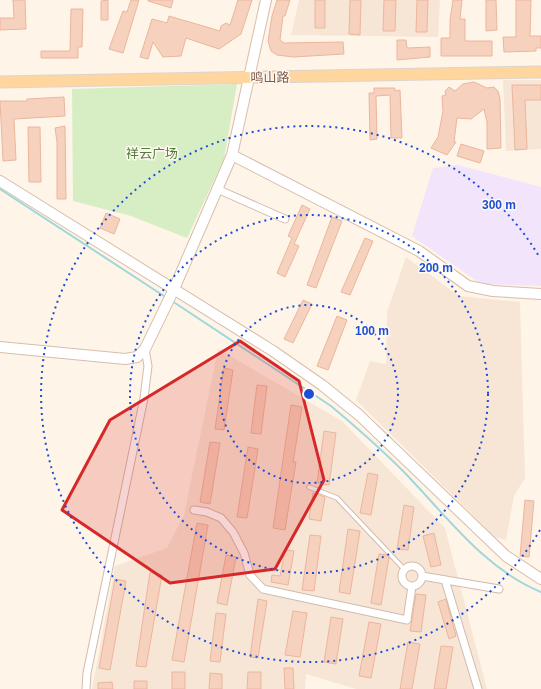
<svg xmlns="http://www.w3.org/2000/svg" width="541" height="689" font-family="Helvetica,'Noto Sans SC',sans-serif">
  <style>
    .residential { fill: #f7e6d6 }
    .education { fill: #f2e4fb }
    .green { fill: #d7eec4 }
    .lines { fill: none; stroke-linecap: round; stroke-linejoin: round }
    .stream { stroke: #9fd7dd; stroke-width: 2 }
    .building { fill: #f6d1bd; stroke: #ebb69c }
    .lane-casing { stroke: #d3bbac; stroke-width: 5.5 }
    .street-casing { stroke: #d3bbac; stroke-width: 9 }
    .secondary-casing { stroke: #d8bdab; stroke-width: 12 }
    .primary-casing { stroke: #ddd4d0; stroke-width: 13 }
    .lane { stroke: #fff; stroke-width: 3.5 }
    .street { stroke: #fff; stroke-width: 7 }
    .secondary { stroke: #fff; stroke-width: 10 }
    .primary { stroke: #ffd69e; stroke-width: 11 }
    .marked { fill: #d62828; fill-opacity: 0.2; stroke: #d62828; stroke-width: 3; stroke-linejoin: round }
    .ring { fill: none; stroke: #1d4ed8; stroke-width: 2; stroke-dasharray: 2 4 }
    .labels { text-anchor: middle; stroke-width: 3; stroke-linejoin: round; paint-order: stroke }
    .street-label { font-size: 13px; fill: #7c5849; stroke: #fff9f0 }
    .park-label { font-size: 13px; fill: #527c3c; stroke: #fff9f0 }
    .centre { fill: #1d4ed8; stroke: #fff9f0; stroke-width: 2 }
    .ring-label { font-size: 12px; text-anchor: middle; font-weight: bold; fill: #1d4ed8; stroke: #fff9f0; stroke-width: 3; stroke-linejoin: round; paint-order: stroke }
  </style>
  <rect width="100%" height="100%" fill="#fef5e8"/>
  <path class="residential" d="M299,0H440L438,37L291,35Z
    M503,80H541V149L506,151Z
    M406,257L459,296L520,302L525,478L514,496L506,540L495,537L356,400L370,361L386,364L387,312Z
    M218,349L342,421L445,528L487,689H356L306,674L305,689H92L115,566L167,548L184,515Z"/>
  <path class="education" d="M458,165L541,187V286L481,284L412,236L433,168Z"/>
  <path class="green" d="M237,84L224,159L187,238L131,216L73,201L72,89Z"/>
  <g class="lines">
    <path class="stream" d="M0,189L167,298
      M172,301L331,406C356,427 380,448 403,471C445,514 484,569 541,592"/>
  </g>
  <path class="building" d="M13,0H25L26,29L0,30V18H14Z
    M108,0V20H101V1Z
    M131,0H139L123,53L109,49L123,11L127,12Z
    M148,0H173L171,8L148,1Z
    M238,0H252L241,34L219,49L186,38L181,56L163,57L153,42L148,59L140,57L152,19L167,23L169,16L220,31L221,26L226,23L230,25Z
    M277,0H290L285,16H283L280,40L284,43L343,42L344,54L293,57L277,55L271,51L268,41L272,16Z
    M315,0H325V28H315Z
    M350,0H361L360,35L349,34Z
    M384,0H396L395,31H383Z
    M417,0H428L427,32H416Z
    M453,0H462L460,19H465V41H492V56H441V38H450V20Z
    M486,0H496L497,30L486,31Z
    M516,0H531L530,36H541V48H536V51L504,52L503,37H516Z
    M71,9H83L82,47H78V58H41V51H70Z
    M397,40H406L407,48L430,47V57L397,60Z
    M474,82L487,88L494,87L498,91L500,99L501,148L487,149V122L484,109L471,119L457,118L454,142H456L447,155L431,148L438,137L443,111L442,96L446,95L445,91L449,87L455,91L463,84Z
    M512,85H541V100H525L527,149L515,150Z
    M374,88H395V91L400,90L402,138H391L390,95L376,96L377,139L370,140L369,93H374Z
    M64,97L65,116L14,119L16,160L3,161L0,101H27V99Z
    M65,126L66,199H57V142L55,128Z
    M28,127H40L41,182H29Z
    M461,144L484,151L480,163L457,156Z
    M302,205L310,209L294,244L299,246L285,277L277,273L292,238L288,236Z
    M106,213L120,219L114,234L100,228Z
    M332,217L342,221L316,288L307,285Z
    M365,238L373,241L350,295L341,292Z
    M303,300L312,304L293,343L284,339Z
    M337,316L347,320L328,370L317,366Z
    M224,368L233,370L224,430L215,429Z
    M257,385L267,386L261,434L251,433Z
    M291,405L302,407L293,462H296L285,530L273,528Z
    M324,431L336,433L329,485L317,483Z
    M210,442L220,443L210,504L200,502Z
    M248,447L258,449L247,518L237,517Z
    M368,473L378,475L371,515L360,513Z
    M313,493L325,497L321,521L309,519Z
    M525,500L534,501L529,557L520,556Z
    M404,505L414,507L408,550L397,549Z
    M197,523L208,525L184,662L172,660Z
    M348,529L360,531L350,594L339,592Z
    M434,533L441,565L431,567L423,536Z
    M310,535L321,536L314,591L302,590Z
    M285,550L294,551L288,585L271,582L272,575L280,576Z
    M379,554L387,555L389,558L381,605L371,603Z
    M226,555L236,557L227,605L217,603Z
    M150,572L162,575L146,667L136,666Z
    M115,579L126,581L110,670L99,668Z
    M416,594L426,595L421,632L410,631Z
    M258,599L267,601L258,658L250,657Z
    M446,599L456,636L449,639L438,602Z
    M293,611L307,613L300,657L285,655Z
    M216,613L226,614L220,662L210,661Z
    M331,617L343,619L336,664L324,662Z
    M369,622L381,624L371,678L359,676Z
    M408,642L420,644L412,689H400Z
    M441,646L453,647L446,689H434Z
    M284,668H293L294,689H285Z
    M172,672H185V689H172Z
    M248,672H261V689H247Z
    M210,673L222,674V689H209Z
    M134,681H147V689H134Z
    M112,682L113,689H98V683Z"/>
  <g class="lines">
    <g class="lane-casing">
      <path id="lane" d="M309,487L337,498L404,569"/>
    </g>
    <g class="street-casing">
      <path id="street" d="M217,189L285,219
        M194,510L207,512L221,518L233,532L244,553L250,575L263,589L407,620L412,586
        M402 576a10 10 0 1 1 20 0a10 10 0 1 1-20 0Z
        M422,576L499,589
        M445,580L478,689
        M86,689L87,673L144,398L148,366L145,349"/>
    </g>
    <g class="secondary-casing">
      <path id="secondary" d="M232,155L419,251L468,286L493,291L541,294
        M0,181L273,351L322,385L359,415L506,556L541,579
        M0,347L125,359L137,357L145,349L174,289L232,155L266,0"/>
    </g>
    <g class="primary-casing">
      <path id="primary" d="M0,82L541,72"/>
    </g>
    <use href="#lane" class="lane"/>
    <use href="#street" class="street"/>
    <use href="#secondary" class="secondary"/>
    <use href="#primary" class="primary"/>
  </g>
  <path class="marked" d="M240,341L299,381L324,480L275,569L170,583L62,510L110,420Z"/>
  <g class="ring">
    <circle cx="309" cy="394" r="89"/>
    <circle cx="309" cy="394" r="179"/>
    <path d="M540 530A268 268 0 1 1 540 258"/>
  </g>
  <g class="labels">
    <g class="street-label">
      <text transform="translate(270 77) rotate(-1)" y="5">鸣山路</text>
    </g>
    <g class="park-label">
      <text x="152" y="158">祥云广场</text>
    </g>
  </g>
  <circle cx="309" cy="394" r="6" class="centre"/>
  <g class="ring-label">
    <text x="499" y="209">300 m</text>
    <text x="436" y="272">200 m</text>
    <text x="372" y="335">100 m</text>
  </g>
</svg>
